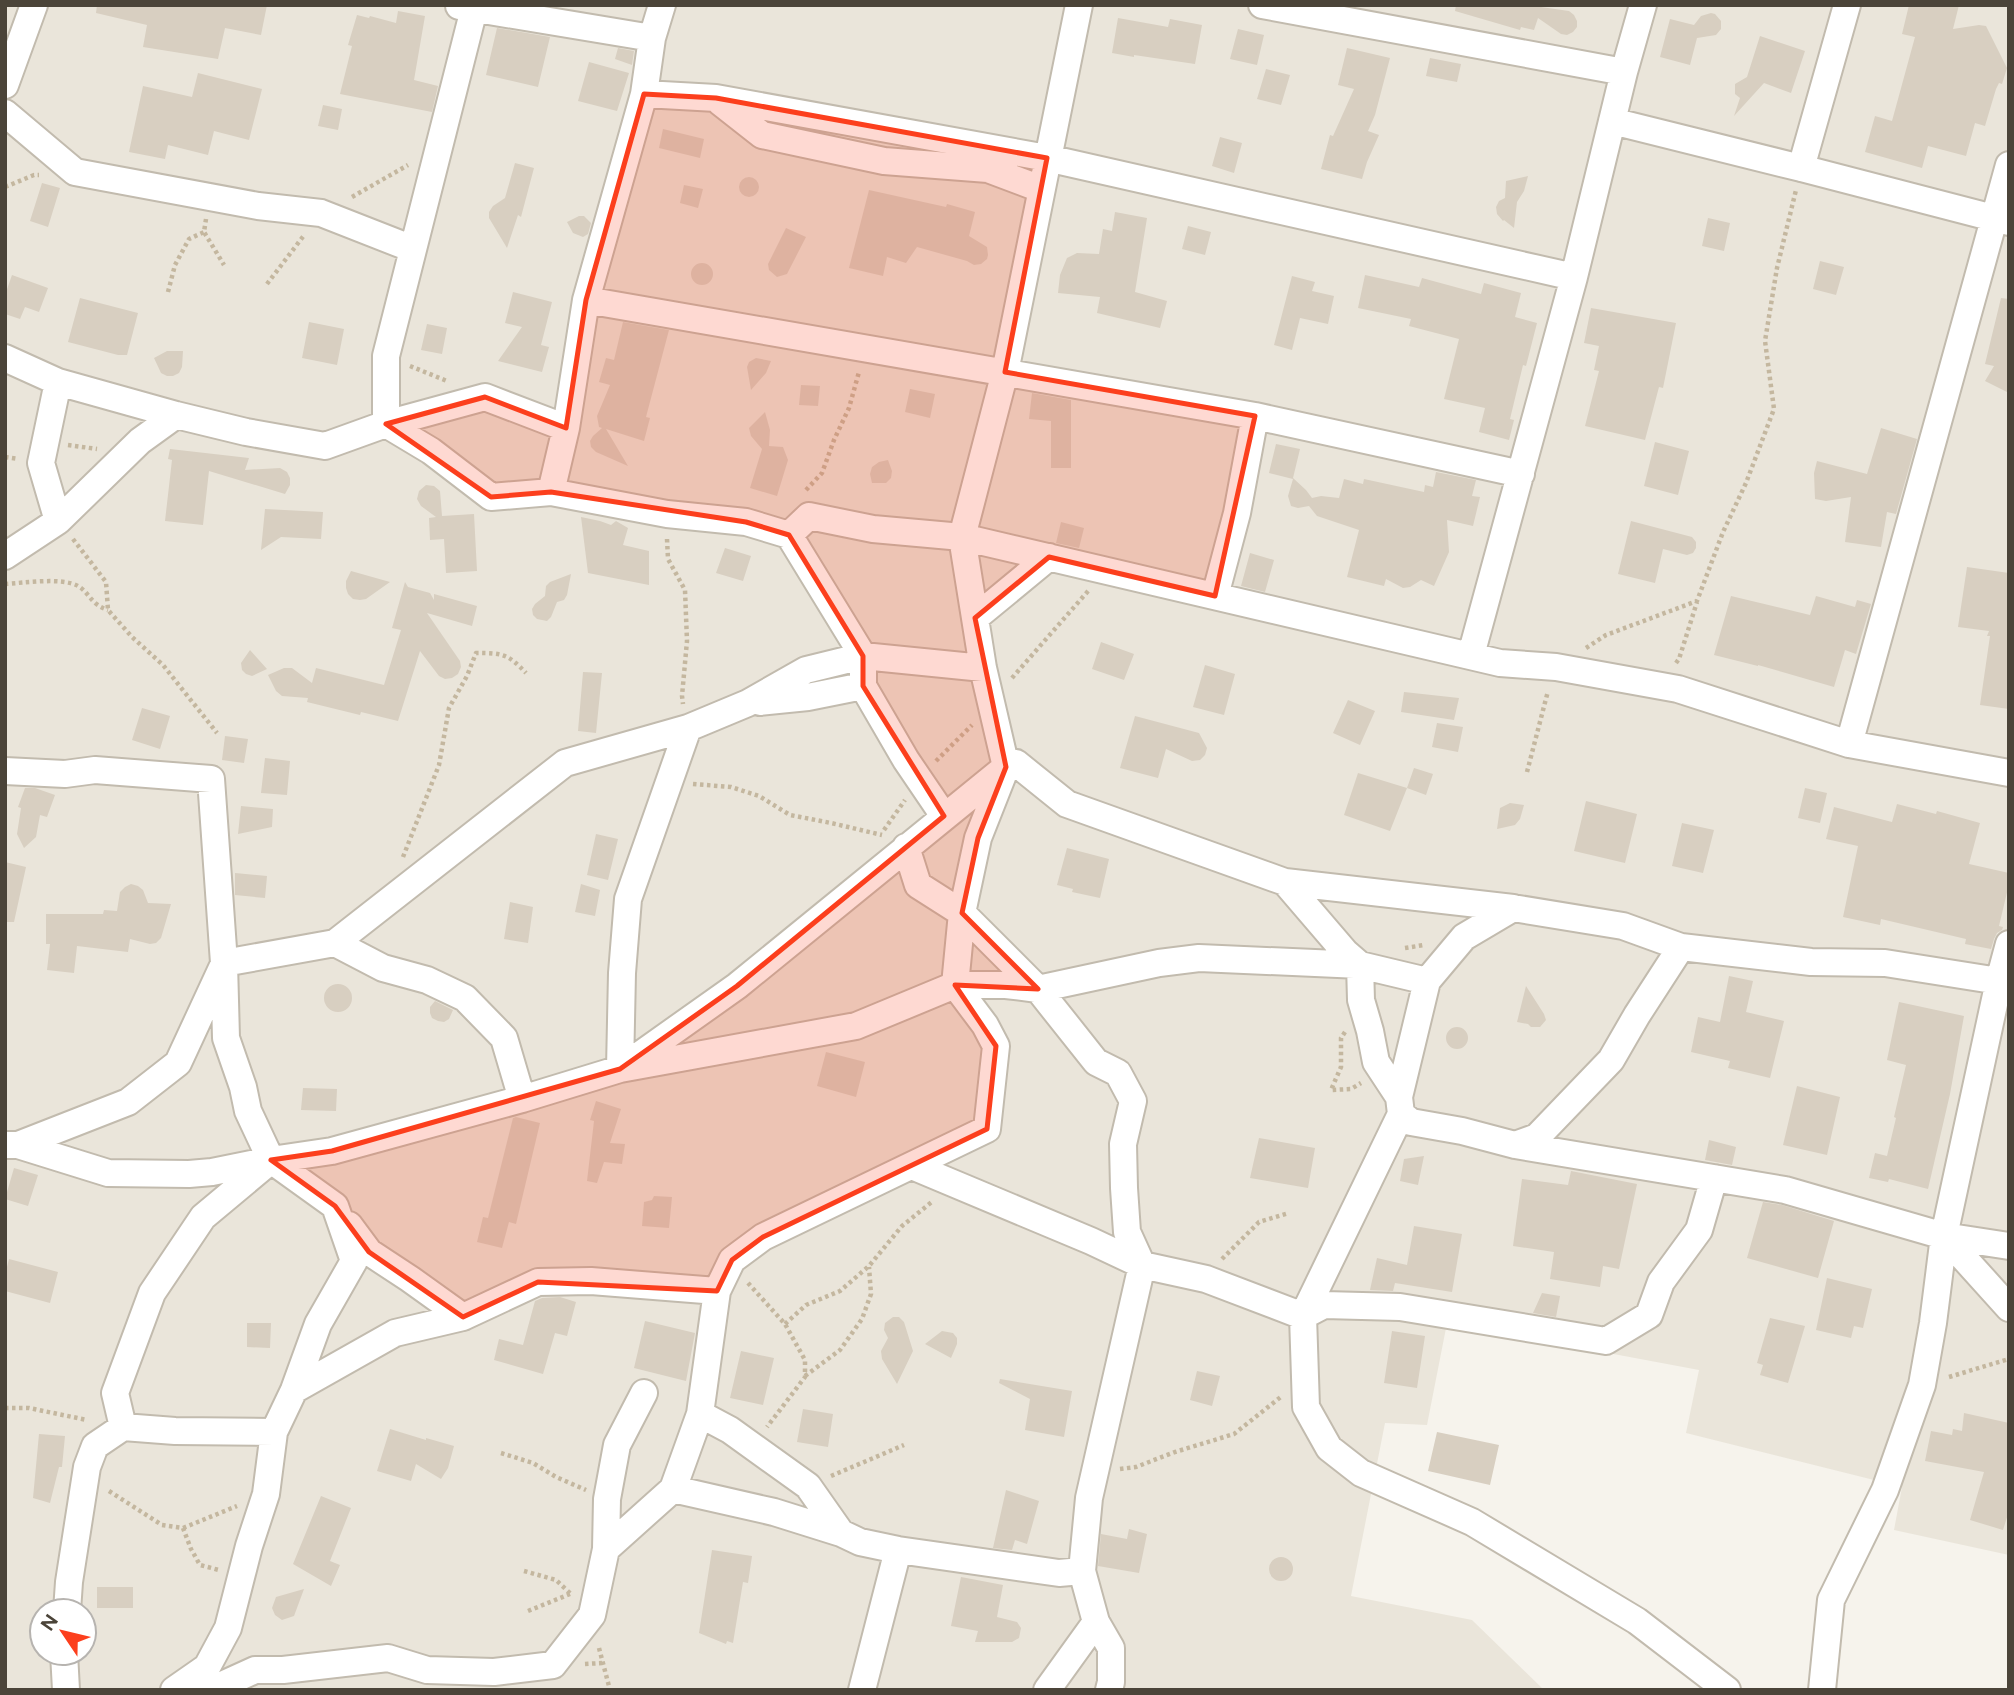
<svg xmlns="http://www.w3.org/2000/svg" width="2014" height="1695" font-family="Figtree,sans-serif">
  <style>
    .residential { fill: #eae5da; fill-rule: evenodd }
    .building { fill: #d8cfc1 }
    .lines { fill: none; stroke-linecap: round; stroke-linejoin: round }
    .minor-casing { stroke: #c2bbae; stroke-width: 30 }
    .path { stroke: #c4b79f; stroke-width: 4.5; stroke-dasharray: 3.5 3.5; stroke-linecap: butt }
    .minor { stroke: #fff; stroke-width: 26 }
    .marked { fill: #fc3f1d; fill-opacity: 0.2; stroke: #fc3f1d; stroke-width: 5; stroke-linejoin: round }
  </style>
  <rect width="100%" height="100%" fill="#f6f3ec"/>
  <path class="residential" d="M5,5H2009V1555L1894,1530L1902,1487L1686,1433L1699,1370L1447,1323L1427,1425L1385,1423L1351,1596L1472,1620L1544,1690H5ZM42,1611H84V1653H42Z"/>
  <path class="building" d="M97,5H267L261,35L225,28L218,59L143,47L147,25L96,13Z
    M1456,5H1542L1541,7L1569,11L1574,15L1577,21V27L1573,32L1567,35L1561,34L1538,18L1534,30L1521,27L1520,30L1455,11Z
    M1909,5H1959L1953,29L1979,25L1986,26L2007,68L2002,84L1999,83L1996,89L1985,126L1975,123L1966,156L1928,146L1922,168L1865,152L1875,116L1892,121L1915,37L1902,34Z
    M398,11L425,16L414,80L438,86L432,112L340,94L352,46L348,45L357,15L369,18L370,16L396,23Z
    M1711,13L1715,14L1721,21V29L1716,35L1697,38L1690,65L1660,57L1670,19L1694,25L1701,16Z
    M1118,18L1168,27L1170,19L1202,25L1195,64L1134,55V57L1112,53Z
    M497,28L550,37L538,87L486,75Z
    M1238,29L1264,35L1257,65L1230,59Z
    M1760,36L1805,51L1791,93L1764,83L1734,116L1740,98L1735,94V84L1747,77Z
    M618,48L634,51L632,65L615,59Z
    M1347,48L1390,58L1375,115L1368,131L1379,135L1367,162L1362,179L1321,169L1330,135L1333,136L1354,89L1338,85Z
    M1430,58L1461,64L1457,82L1426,76Z
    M589,62L629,73L617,111L578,101Z
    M1266,69L1290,75L1281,105L1257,99Z
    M198,73L262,89L249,140L214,131L208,155L168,145L165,159L129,152L143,86L192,97Z
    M323,105L342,109L338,130L318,126Z
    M663,129L704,139L700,158L659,148Z
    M1220,137L1242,143L1234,173L1212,166Z
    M515,163L534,168L521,217L518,215L507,248L489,218V212L493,206L505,198Z
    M1528,176L1524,191L1517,202L1514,228L1504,220L1503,221L1497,214L1496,207L1499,201L1505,198L1506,181Z
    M739 187a10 10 0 1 1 20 0a10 10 0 1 1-20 0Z
    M42,183L60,188L48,227L30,221Z
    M684,185L703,189L698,208L680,203Z
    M869,190L946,207L947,204L975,212L969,236L987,247L988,255L987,259L981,264L974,265L967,261L917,247L906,263L887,257L883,276L849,268Z
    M1115,212L1147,218L1135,292L1167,301L1160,328L1097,313L1100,297L1058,293L1060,275L1067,258L1077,253L1099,254L1103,229L1112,231Z
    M579,216H584L591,223L588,234L583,237L573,233L567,222Z
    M1708,218L1730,223L1724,251L1702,246Z
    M1188,226L1211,232L1205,255L1182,249Z
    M786,228L806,237L787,274L777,277L769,270L768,264Z
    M1820,261L1844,267L1836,295L1813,289Z
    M691 274a11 11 0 1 1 22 0a11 11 0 1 1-22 0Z
    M12,275L48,288L39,312L25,307L20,319L5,314V295Z
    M1365,275L1419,287L1422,278L1481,294L1484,283L1521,293L1515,317L1537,323L1526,366L1523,365L1510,419L1514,420L1509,440L1479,432L1485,408L1444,399L1459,339L1409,326L1411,319L1358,308Z
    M1292,276L1315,282L1312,291L1334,296L1328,324L1300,318L1292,350L1274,345Z
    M513,292L552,302L541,345L549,347L542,372L498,361L522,327L505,323Z
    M80,298L138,313L127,355H118L68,342Z
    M2001,298L2009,299V393L1985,381L1994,366L1985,364Z
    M1591,308L1676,323L1663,388L1659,387L1645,440L1585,426L1599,371L1594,370L1599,346L1584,343Z
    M309,322L344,329L337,365L302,358Z
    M623,322L669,330L646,417L650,418L644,441L606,429L628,466L596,452L591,447L590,441L593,436L602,428L599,427L597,416L610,385L599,382L606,358L614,360Z
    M427,324L447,328L442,354L421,350Z
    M167,351H183L182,367L179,373L173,376H167L161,373L154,358Z
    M756,358L771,361L766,373L751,390L747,367L749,362Z
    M801,385L820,386L818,406L799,405Z
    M910,389L935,394L930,418L905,412Z
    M1032,393L1071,400V468H1051V421L1029,419Z
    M765,412L770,430L769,446L783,447L788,460L777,496L750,488L762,449L751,436L749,428Z
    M1881,428L1917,439L1896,514L1887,512L1881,547L1845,542L1851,497L1826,501L1815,499L1814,473L1817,461L1867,474Z
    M1655,442L1689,451L1678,495L1644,486Z
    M1276,444L1300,449L1293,478L1306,490L1312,498L1321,496L1339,498L1344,479L1363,484L1364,479L1424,492L1425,485L1433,487L1436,472L1476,480L1472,496L1480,497L1473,526L1447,520L1449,552L1434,586L1421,580L1410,587L1403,588L1386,579L1384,586L1347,577L1359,530L1317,516L1309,506L1298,508L1291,506L1288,496L1293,479L1269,473Z
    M170,449L249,458L245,470L280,468L287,472L290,478V485L285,494L209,471L203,525L165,521L172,460L168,459Z
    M888,460L892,471L891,478L886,483H872L870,474L872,467L879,462Z
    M426,485L434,486L440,491L442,516L474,514L477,571L446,573L444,539L430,540L429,518L436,517L421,506L417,499L419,491Z
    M265,509L323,512L321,539L281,537L261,550Z
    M581,517L600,521L611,525L616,521L628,528L623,545L649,551V585L588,573Z
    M1631,521L1692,537L1696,542V548L1693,553L1687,555L1663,549L1655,583L1618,574Z
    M1061,522L1084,528L1079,548L1056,543Z
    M725,548L751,556L743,581L716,573Z
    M1250,553L1274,560L1265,592L1241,586Z
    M1967,567L2009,573V709L1980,705L1990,636H1987L1989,631L1958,627Z
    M351,571L390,582L366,599L360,600L353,599L348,594L346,588V581Z
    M571,574L567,595L564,600L557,602L551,617L547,621L537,619L533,615L532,609L535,604L545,596L546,586L550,582Z
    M405,582L408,587L430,593L434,600V594L477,606L472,626L427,613L460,661L461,667L458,674L452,678L445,679L439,676L420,651L398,721L361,712L360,715L307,702L308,698L282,696L276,691L268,675L284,668H292L312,683L316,668L384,685L401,630L392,628Z
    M1731,596L1810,615L1816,596L1855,607L1857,600L1871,604L1856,654L1845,650L1834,687L1758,665V666L1714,655Z
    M1101,642L1134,654L1124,680L1092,669Z
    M250,650L267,669L252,676L246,674L242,670L241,663Z
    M1205,665L1235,674L1224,715L1193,707Z
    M583,672L602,673L596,733L578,731Z
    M1404,692L1459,698L1454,720L1401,712Z
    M1348,700L1375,711L1360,745L1333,733Z
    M142,708L170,716L160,749L132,740Z
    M1135,716L1199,733L1207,748L1205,755L1200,760L1192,761L1166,749L1158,778L1120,768Z
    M1437,723L1463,727L1458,752L1432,747Z
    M225,736L248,739L244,763L222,760Z
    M265,758L290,761L287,795L261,793Z
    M1414,768L1433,774L1426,795L1407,788Z
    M1358,773L1407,788L1390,831L1344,815Z
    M25,788H35L55,795L47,817L40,815L36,837L24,848L17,834L21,808L18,807Z
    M1805,788L1827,793L1820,823L1798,818Z
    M1586,801L1637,814L1625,863L1574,851Z
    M1510,803L1524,805L1520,819L1515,825L1497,829L1500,808Z
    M1897,804L1936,814L1937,811L1980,823L1969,864L2009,873V884L1999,926L2003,927L2002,930L1997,933L1994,939L1991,949L1965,944L1966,939L1881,919L1880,925L1843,917L1858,846L1826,839L1834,807L1892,822Z
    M241,806L273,809L272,827L238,834Z
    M1682,823L1714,830L1703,873L1672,866Z
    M596,834L618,839L608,880L587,875Z
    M1067,848L1109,859L1100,898L1072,892L1073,889L1057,885Z
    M5,862L26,867L14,922H5Z
    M235,873L267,876L265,898L235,895Z
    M131,884L138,886L143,890L148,903L171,904L161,938L156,943L150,944L130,939L128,952L77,946L74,973L47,970L50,944H46V914H103L104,910L117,911L120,892L125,887Z
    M581,884L600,890L595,916L575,912Z
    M510,902L533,907L528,943L504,939Z
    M1729,976L1753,981L1746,1012L1784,1021L1770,1078L1728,1068L1730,1061L1691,1052L1698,1017L1720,1022Z
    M324 998a14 14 0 1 1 28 0a14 14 0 1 1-28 0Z
    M1526,986L1544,1014L1546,1020L1540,1027H1531L1528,1024L1517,1022Z
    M435,1001L453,1010L449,1019L444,1022L438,1021L432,1018L430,1013V1007Z
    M1899,1002L1964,1016L1950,1094L1928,1189L1889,1179L1888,1182L1869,1178L1875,1153L1887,1156L1896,1118L1894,1117L1906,1065L1887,1060Z
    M1446 1038a11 11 0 1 1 22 0a11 11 0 1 1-22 0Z
    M826,1052L865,1062L856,1097L817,1086Z
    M1797,1086L1840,1097L1827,1155L1783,1145Z
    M303,1088L337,1089L336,1111L301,1110Z
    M596,1101L621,1109L610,1143L625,1144L622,1164L604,1162L597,1183L587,1181L594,1121L590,1120Z
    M516,1117L540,1123L516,1224L509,1222L502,1248L477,1242L483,1217L488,1218L513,1118Z
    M1259,1138L1315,1148L1308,1188L1250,1178Z
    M1709,1140L1736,1147L1732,1165L1705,1160Z
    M1424,1156L1418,1185L1400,1181L1404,1159Z
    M14,1168L38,1175L28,1206L5,1199Z
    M1571,1171L1637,1184L1619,1269L1603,1266L1600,1287L1550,1279L1554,1252L1513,1246L1522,1179L1568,1185Z
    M654,1196L672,1197L669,1228L642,1226L644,1202L652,1200Z
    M1763,1202L1782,1205L1834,1221L1818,1278L1747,1258Z
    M1414,1226L1462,1234L1452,1292L1395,1283L1393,1291L1370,1290L1377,1258L1407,1265Z
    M9,1259L58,1272L50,1303L5,1291V1275Z
    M1827,1278L1872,1289L1863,1328L1854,1326L1851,1338L1816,1330Z
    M1542,1293L1560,1296L1556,1317L1533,1313Z
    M560,1297L576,1302L567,1336L555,1333L543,1374L494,1360L499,1339L523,1345L535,1301L542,1298Z
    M893,1317H899L904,1322L913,1351L897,1384L882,1359L881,1351L888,1338L884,1330L885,1323Z
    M1770,1318L1805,1326L1788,1383L1760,1375L1763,1365L1757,1363Z
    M645,1321L695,1333L686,1381L634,1368Z
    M247,1323H271L270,1348L247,1347Z
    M942,1331L953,1333L957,1338V1344L951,1358L925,1344Z
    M1392,1331L1425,1336L1417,1388L1384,1383Z
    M741,1351L774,1358L763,1405L730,1398Z
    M1197,1371L1220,1376L1212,1406L1190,1400Z
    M1000,1379L1072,1391L1064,1437L1025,1430L1030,1399L999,1383Z
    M803,1409L833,1414L828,1447L797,1442Z
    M1964,1413L2009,1423V1511L2003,1530L1970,1520L1984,1472L1925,1461L1931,1431L1952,1435L1953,1429L1962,1431Z
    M390,1429L426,1440V1438L454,1446L448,1468L441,1479L416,1464L411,1481L377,1471Z
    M1437,1432L1499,1445L1490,1485L1428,1471Z
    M39,1434L65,1436L62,1467H59L50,1503L33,1498Z
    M1006,1490L1039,1501L1027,1544L1015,1540L1012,1550L993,1548Z
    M321,1496L351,1508L330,1561L340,1565L331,1586L293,1564Z
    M1129,1529L1147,1534L1139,1573L1098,1566L1101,1534L1127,1539Z
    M712,1550L752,1556L748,1583L743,1582L733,1643L727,1641L726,1644L699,1633Z
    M1269 1569a12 12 0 1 1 24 0a12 12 0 1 1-24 0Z
    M961,1577L1003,1585L997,1617L1017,1622L1021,1628L1019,1638L1012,1642H975L978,1631L951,1626Z
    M97,1587H133V1608H97Z
    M304,1589L294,1616L282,1620L275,1615L272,1608L276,1597Z"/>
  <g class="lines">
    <g class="minor-casing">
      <path id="minor" d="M475,5L386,356V424L431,451L491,497L551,492
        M662,5L652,38L644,94L586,300L566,428L551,492L667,514L746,522L789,535L863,656V686L906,760L944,816
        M1262,5L1624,72
        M459,6L652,38
        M5,85L34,5
        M644,94L716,98L1047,158L1574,277
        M720,102L762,135L884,161L988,169L1041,189
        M5,113L75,172L258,206L321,213L413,249
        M1612,121L1801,168L2009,222
        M1801,168L1847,5
        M586,300L1255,416L1521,474
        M5,358L58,382L176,415L246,432L325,446L386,424L485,397L566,428
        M58,521L140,441L176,415
        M789,535L809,516L873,529L962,537L1500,663L1556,667L1678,689L1849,744L2009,773
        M5,556L58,521L41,463L58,382
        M1215,596L1237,513L1255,416
        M975,618L1049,557
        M1471,655L1574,277L1624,72L1643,5
        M983,668L863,656L806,670L748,703L688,728L628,899L622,973L620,1069L737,986L1006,767L1016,763L1067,804L1285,882L1513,908
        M760,702L808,697L863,686
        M1849,744L2009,165
        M5,771L65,774L95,770L211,779L224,963L226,1038L243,1087L248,1111L271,1160L335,1206L354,1261L318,1324L294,1390L274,1432L266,1494L249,1546L228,1628L207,1667L174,1690
        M906,847L918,885L962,913L1038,989L1096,1062L1118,1073L1133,1101L1123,1144L1124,1188L1127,1232L1142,1265L1089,1498L1082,1571L1096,1622L1111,1648V1682L1109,1690
        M1285,882L1345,952L1360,965L1361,1000L1370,1031L1376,1062L1399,1097
        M335,943L383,968L427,980L465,998L504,1038L522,1099
        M224,963L335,943L565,763L688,728
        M1427,981L1399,1097L1401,1114L1411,1122L1462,1131L1515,1145L1785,1190L1944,1236L2009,1246
        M1401,1114L1303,1316L1306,1407L1329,1448L1361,1473L1472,1522L1637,1621L1727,1690
        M5,1145H18L108,1173L189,1174L212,1172L271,1160L332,1151L522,1099L620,1069L856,1026L955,985H1006L1038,989L1159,963L1199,958L1360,965L1427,981L1464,937L1513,908L1623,926L1681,947L1811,962L1885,963L1999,981
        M18,1145L128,1102L178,1063L222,968
        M1515,1145L1537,1137L1611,1060L1637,1015L1681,947
        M912,1166L1091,1241L1142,1265L1206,1279L1303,1316L1324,1305L1400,1307L1606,1341L1649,1315L1661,1282L1699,1230L1714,1178
        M349,1225L369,1252L410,1279L463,1317L538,1282L591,1281L717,1291
        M1944,1236L2009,1308
        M294,1390L395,1333L463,1317
        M700,1414L730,1430L808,1486L841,1533
        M123,1427L115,1393L152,1293L203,1217L270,1161
        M673,1489L774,1512L841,1533L860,1542L898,1550L1059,1573L1082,1571
        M606,1549L607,1499L617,1445L644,1393
        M67,1611L69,1582L87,1467L95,1446L123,1427L175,1431L274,1432
        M64,1653L66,1690
        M211,1690L255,1670H283L388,1658L427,1670L494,1672L553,1665L592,1615L606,1549L673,1489L700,1414L717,1291L732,1260L763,1237L987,1129L996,1046L985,1025L955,985L962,913L978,838L1006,767L983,668L962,537L1005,372L1079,5
        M862,1690L898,1550
        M1047,1690L1096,1622
        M1822,1690L1831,1600L1885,1490L1922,1385L1933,1323L1944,1236L1999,981L2009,944"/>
    </g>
    <path class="path" d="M5,187L34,175H39
      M352,197L408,165
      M206,219L204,232L224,265
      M267,284L305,234
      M168,292L175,265L189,239L204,232
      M410,366L447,381
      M68,445L97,449
      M5,457L18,459
      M806,490L822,473L834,440L849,408L859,372
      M73,539L106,582L108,610L132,637L163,665L217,733
      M667,539L668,559L685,590L687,641L682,696L683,704
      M5,584C23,583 62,577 78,586C90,593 90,604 108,610
      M1586,648L1606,635L1697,601L1723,532L1746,483L1774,409L1765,341L1777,268L1796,190
      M1676,663L1679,659L1697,602
      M1012,678L1089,590
      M936,761L972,725
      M1527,772L1548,691
      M693,784L731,787L759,796L790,815L831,823L882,835
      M884,830L905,800
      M403,857L439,765L449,708L467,676L476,653C503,653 508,654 526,673
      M1405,948L1424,945
      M1345,1032L1341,1038V1067L1331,1090L1351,1089L1361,1083
      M1222,1259L1259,1222L1289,1213
      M748,1283L785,1324L805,1360V1377L767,1427
      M785,1324L806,1305L840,1291L869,1266L902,1226L933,1201
      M805,1376L840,1350L862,1319L871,1294L869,1267
      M1949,1377L2009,1359
      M5,1408H29L87,1420
      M501,1453L533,1463L556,1477L586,1490
      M1120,1469L1136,1467L1175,1452L1234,1434L1282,1396
      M831,1476L904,1445
      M109,1491L162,1525L183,1528L191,1549L200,1565L219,1570
      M183,1528L237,1506
      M524,1571L556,1580L572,1595
      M528,1611L570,1594
      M599,1648L610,1690
      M585,1664L602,1663"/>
    <use href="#minor" class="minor"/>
  </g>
  <path class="marked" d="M644,94L716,98L1047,158L1005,372L1255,416L1215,596L1049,557L975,618L1006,767L978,838L962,913L1038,989L955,985L996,1046L987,1129L763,1237L732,1260L717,1291L538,1282L463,1317L369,1252L335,1206L271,1160L332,1151L620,1069L737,986L944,816L863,686V656L789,535L746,522L551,492L491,497L386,424L485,397L566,428L586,300Z"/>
  <rect width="2014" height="1695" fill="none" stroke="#4b4439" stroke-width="14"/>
  <g transform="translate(63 1632) rotate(305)"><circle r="33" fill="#ffffff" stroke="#b7b4b0" stroke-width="2"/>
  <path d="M0-5L12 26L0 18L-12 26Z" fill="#fc3f1d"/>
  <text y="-10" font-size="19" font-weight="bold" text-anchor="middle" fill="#4b4439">N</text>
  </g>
</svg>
